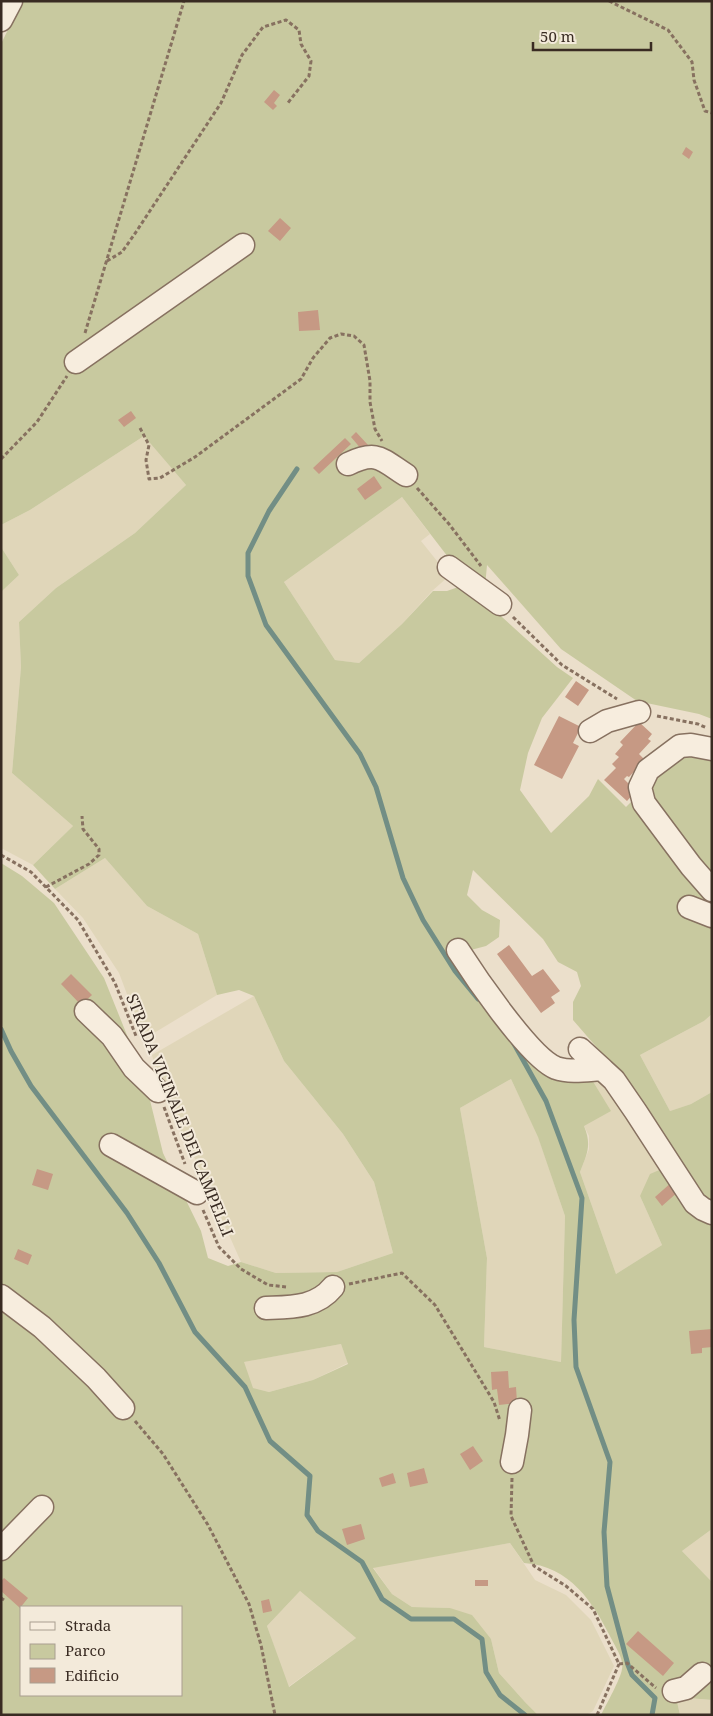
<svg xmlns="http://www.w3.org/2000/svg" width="713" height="1716" font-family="'Noto Serif',serif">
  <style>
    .farmland { fill: #e0d6b9 }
    .green { fill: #c8c99f; fill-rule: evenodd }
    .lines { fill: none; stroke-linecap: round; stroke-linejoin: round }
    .stream { stroke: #728e85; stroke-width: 5 }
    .building { fill: #c69984 }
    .minor-casing { stroke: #877160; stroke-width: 25 }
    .path { stroke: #877160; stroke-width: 3; stroke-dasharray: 4 2.5; stroke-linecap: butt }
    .minor { stroke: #f7edde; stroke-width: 22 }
    .labels { text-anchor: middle; stroke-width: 4; stroke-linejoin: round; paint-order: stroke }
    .street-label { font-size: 16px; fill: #392b22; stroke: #f3eada }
  </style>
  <rect width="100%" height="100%" fill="#ebdfcb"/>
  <path class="farmland" d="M144,436L186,485L135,533L56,588L19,622L21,667L12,773L73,826L33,865L1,848V592L19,575L1,547V525L30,510Z
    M402,497L430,534L421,541L449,576L432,591L402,624L359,663L335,660L284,582Z
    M105,858L147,906L198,934L217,995L144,1039L119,973L83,918L55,889Z
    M254,996L284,1061L343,1134L374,1182L393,1253L337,1272L276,1273L241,1262L198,1165L163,1094L152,1055Z
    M712,1014V1092L691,1104L670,1111L640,1055L704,1021Z
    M589,1075L598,1076L664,1168L640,1196L662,1245L616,1274L580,1172L589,1149V1136L584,1126Z
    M511,1079L538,1136L565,1216L561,1362L484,1347L487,1258L460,1108Z
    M341,1344L348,1363L313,1380L269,1392L252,1388L243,1362Z
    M712,1529V1582L682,1551Z
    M510,1543L535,1580L566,1595L591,1620L614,1666L593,1711L586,1715H538L525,1702L499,1673L491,1639L450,1608L412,1607L392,1594L373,1567Z
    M300,1591L356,1638L288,1687L267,1626Z
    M676,1697L712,1700V1715H680Z"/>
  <path class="green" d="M22,1H712V719L699,714L637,701L561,649L487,565L485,587L448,557L402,497L284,582L335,660L359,663L402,624L433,591H447L464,585L471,589L557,667L573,678L542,718L528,753L520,790L551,833L589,796L598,779L626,807L685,748L712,753V1014L704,1021L640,1055L670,1111L691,1104L712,1092V1201L701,1196L599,1050L573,1020V1002L581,986L577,972L558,962L543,939L473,870L467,895L482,910L500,920L499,937L486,946L467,951L505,1023L589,1075L611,1111L584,1126C592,1145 587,1154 580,1172L616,1274L662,1245L640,1196L650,1174L664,1168L712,1219V1529L682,1551L712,1582V1700L676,1697L680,1715H601C606,1705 621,1678 622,1669C624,1659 616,1648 612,1640C593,1602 570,1566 524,1563L510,1543L373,1568L392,1594L412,1607L450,1608L472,1615L491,1639L499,1673L525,1702L538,1715H1V863L22,876L54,903L104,978L145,1080L163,1153L201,1231L208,1258L228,1266L241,1262L276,1273L337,1272L393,1253L374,1182L343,1134L284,1061L254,996L239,990L217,995L198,934L147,906L105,858L55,889L33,865L73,826L12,773L21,667L19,622L56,588L135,533L186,485L144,436L30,510L1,525V44ZM511,1079L538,1137L565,1216L561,1362L484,1347L487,1258L460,1108ZM341,1344L348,1364L313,1380L269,1392L253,1388L244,1362ZM300,1591L356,1638L289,1687L267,1626ZM21,1607H181V1695H21Z
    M1,547L19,575L1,592Z"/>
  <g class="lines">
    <path class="stream" d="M297,469L269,511L248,553V576L266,625L360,754L376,787L403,878L423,920L455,971L478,999
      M1,1029L11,1051L31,1086L127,1213L159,1263L195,1332L245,1387L270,1441L310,1476L307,1515L318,1531L362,1562L382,1599L411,1619H454L482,1639L486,1672L500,1695L525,1715
      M513,1042L546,1101L582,1198L574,1320L576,1367L610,1462L604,1532L607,1586L628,1665L632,1675L655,1698L652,1715"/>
  </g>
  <path class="building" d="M274,90L280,95L274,103L277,106L273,110L264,102Z
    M686,147L693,152L689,159L682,154Z
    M280,218L291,228L280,241L268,231Z
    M318,310L320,330L299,331L298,312Z
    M131,411L136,418L124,427L118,420Z
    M356,432L368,445L362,450L351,437Z
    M345,438L351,444L319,474L313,468Z
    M374,476L382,488L365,500L357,489Z
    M576,681L589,690L578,706L565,697Z
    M559,716L581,727L573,743L579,746L562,779L534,765Z
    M639,722L652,734L648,739L651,741L639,754L645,760L629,777L627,776L624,779L636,791L627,801L604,780L616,768L612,764L619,757L615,754L623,745L620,742Z
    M509,945L532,976L543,969L560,991L551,997L555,1003L541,1013L497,954Z
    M71,974L92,995L81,1005L61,984Z
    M37,1169L53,1174L48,1190L32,1185Z
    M672,1182L679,1191L662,1206L655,1197Z
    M18,1249L32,1255L28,1265L14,1259Z
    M712,1329V1347L702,1348V1353L691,1354L689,1331Z
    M508,1371L509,1388L516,1387L517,1403L499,1405L497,1389L492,1390L491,1372Z
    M473,1446L483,1461L470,1470L460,1454Z
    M424,1468L428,1483L410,1487L407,1473Z
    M393,1473L396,1483L382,1487L379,1478Z
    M361,1524L365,1539L347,1545L342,1529Z
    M4,1578L28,1598L20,1608L1,1591V1581Z
    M475,1580H488V1586H475Z
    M269,1599L272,1611L263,1613L261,1601Z
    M638,1631L674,1663L663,1676L626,1644Z"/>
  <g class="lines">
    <g class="minor-casing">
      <path id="minor" d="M1,20L11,1
        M76,362L243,245
        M348,464C377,450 381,459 406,475
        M449,567L500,604
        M590,731L607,721L639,712
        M712,749L691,745L680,746L648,770L640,787L644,803L691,866L712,890
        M689,907L712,916
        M458,950C474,975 530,1058 556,1068C570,1073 587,1070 602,1069L614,1080L636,1112L695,1203L703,1209L712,1213
        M86,1011L112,1036L134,1068L158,1091
        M580,1049L602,1069
        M111,1145L197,1193
        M1,1296L42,1327L96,1378L123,1408
        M266,1308C291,1307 316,1308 333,1287
        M512,1462L517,1435L520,1410
        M1,1549L42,1507
        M674,1691L686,1688L702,1674"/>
    </g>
    <path class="path" d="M609,1L668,30L692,62L694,80L705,111L712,113
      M107,261L122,252L134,235L221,103L242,55L263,27L286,20L299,30L301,44L311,61L309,76L287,104
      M85,333L184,1
      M140,428L149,445L146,460L149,479L160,478L195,457L301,379L313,358L330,338L341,334L354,336L364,345L370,381V402L375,429L382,441
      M1,459L37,422L67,376
      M417,488L449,524L481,566
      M513,617L562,665L617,699
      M657,716L698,724L707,728
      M1,855L31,872L78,920L115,983L136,1036
      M46,887L89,864L99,855V849L83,829L82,816
      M164,1107L185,1164
      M203,1210L219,1247L241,1269L268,1285L286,1287
      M349,1284L402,1273L435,1305L494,1402L500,1421
      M135,1421L163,1454L208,1525L249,1604L261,1645L275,1715
      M512,1478L511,1516L534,1566L566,1586L593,1609L619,1664
      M1,1598L4,1600
      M619,1664L627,1663L656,1688
      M597,1715L619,1664"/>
    <use href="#minor" class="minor"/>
  </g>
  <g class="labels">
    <g class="street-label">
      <text transform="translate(180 1115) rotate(68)" y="6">STRADA VICINALE DEI CAMPELLI</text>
    </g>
  </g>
  <rect width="713" height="1716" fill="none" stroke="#392b22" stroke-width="5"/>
  <rect x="20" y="1606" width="162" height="90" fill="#f3eada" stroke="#a99e90"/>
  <rect x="30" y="1622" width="25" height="8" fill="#f7edde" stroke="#a99e90"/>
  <text x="65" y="1631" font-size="15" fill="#392b22">Strada</text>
  <rect x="30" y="1644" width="25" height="15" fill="#c8c99f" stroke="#a99e90"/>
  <text x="65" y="1656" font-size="15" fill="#392b22">Parco</text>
  <rect x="30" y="1668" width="25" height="15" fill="#c69984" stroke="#a99e90"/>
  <text x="65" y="1681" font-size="15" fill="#392b22">Edificio</text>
  <path d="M533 42v8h118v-8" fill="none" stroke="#392b22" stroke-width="2.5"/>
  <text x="540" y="42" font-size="15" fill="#392b22" stroke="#f3eada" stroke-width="4" paint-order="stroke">50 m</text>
</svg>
